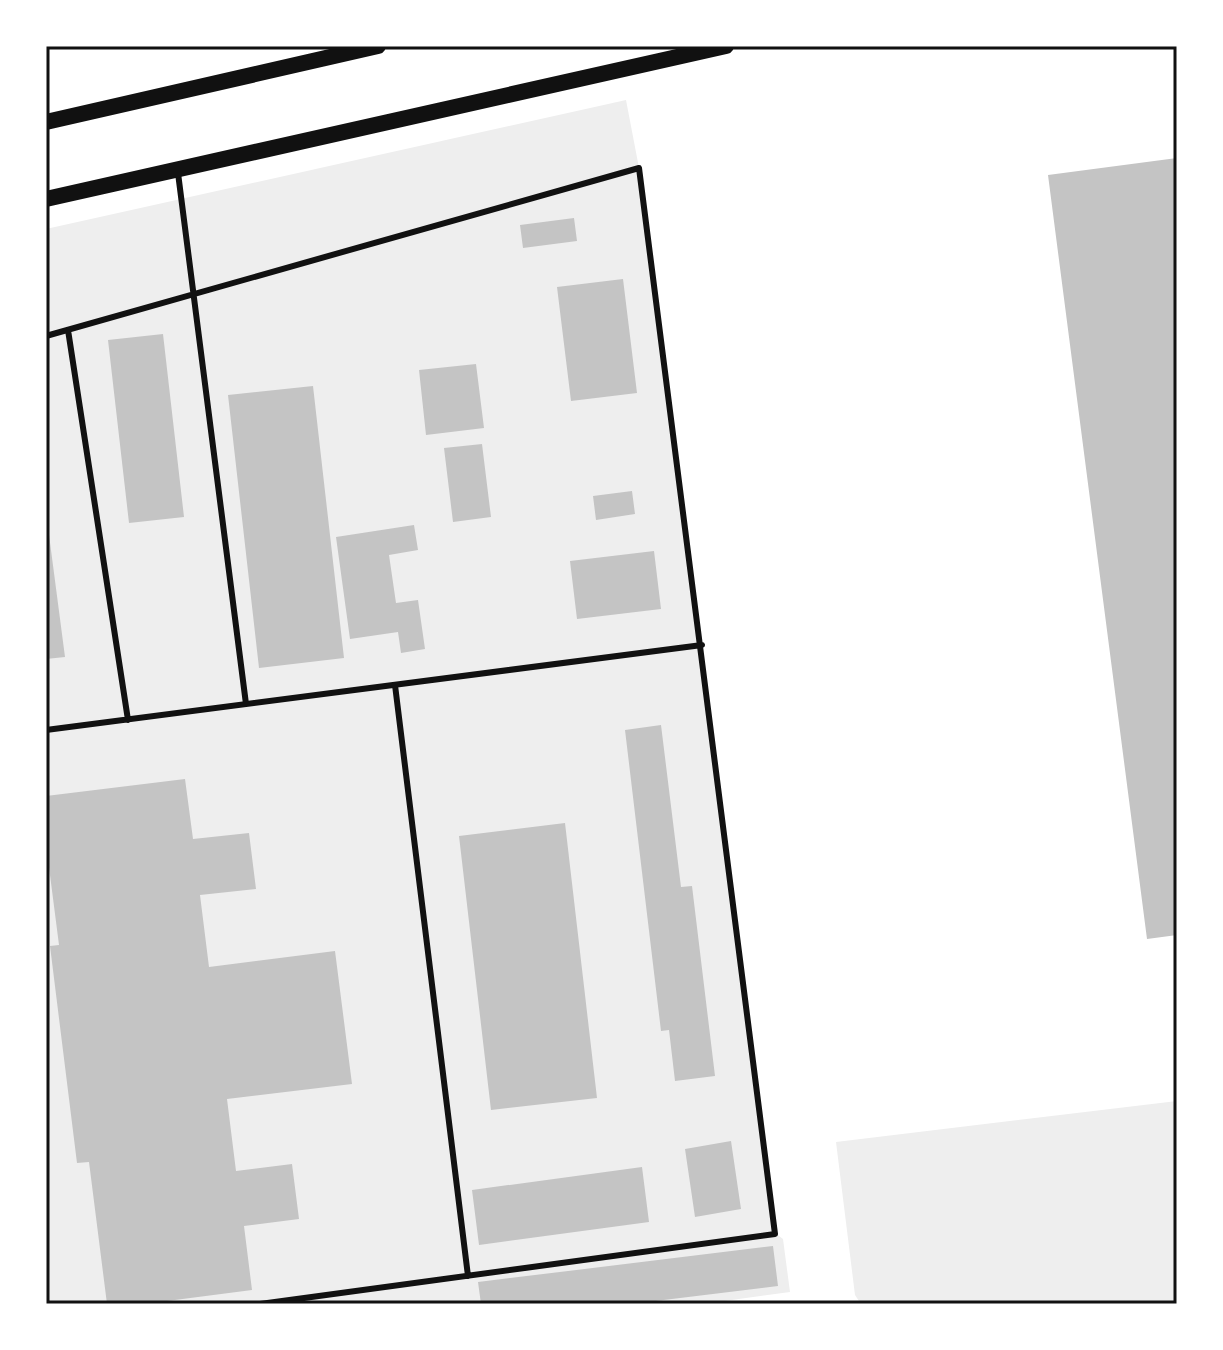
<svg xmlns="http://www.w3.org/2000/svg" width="1223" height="1350" font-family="Manrope,sans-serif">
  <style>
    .green { fill: #eee }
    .building { fill: #c4c4c4 }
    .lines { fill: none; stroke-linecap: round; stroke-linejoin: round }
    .service { stroke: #111; stroke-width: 6 }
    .secondary { stroke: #111; stroke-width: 16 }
    .neatline { fill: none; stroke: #111; stroke-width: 3 }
  </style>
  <rect width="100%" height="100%" fill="#fff"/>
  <path class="green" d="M626,100L639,168L775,1233L783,1239L790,1292L703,1304H46V229Z
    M1177,1101V1304H861L855,1295L836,1142Z"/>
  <path class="building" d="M1177,158V935L1147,939L1048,175Z
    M574,218L577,241L523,248L520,225Z
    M623,279L637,393L571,401L557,287Z
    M163,334L184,517L129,523L108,340Z
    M476,364L484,428L426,435L419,370Z
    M313,386L344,658L259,668L228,395Z
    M482,444L491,517L453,522L444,448Z
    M632,491L635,514L596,520L593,496Z
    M46,512L65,657L46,659Z
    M414,525L418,550L389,555L396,603L418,600L425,649L401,653L398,632L350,639L336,537Z
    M654,551L661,609L577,619L570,561Z
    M661,725L681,887L692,886L715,1076L675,1081L669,1030L661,1031L625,730Z
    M185,779L193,839L249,833L256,889L200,895L209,967L335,951L352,1084L227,1099L236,1171L292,1164L299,1219L244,1226L252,1290L144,1304H107L89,1162L77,1163L50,946L59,945L46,844V796Z
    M565,823L597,1098L491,1110L459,836Z
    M731,1141L741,1209L695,1217L685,1149Z
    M642,1167L649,1222L479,1245L472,1190Z
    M773,1246L778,1286L631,1304H481L478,1282Z"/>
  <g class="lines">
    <path class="service" d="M178,173L246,704
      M68,330L128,720
      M46,336L639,168L775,1234L260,1304
      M395,685L468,1276
      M46,730L702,645"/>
    <path class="secondary" d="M46,122L378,46
      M46,199L726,46"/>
  </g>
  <rect width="1223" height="1350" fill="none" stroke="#ffffff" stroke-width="96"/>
  <rect x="48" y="48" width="1127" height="1254" class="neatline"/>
</svg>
